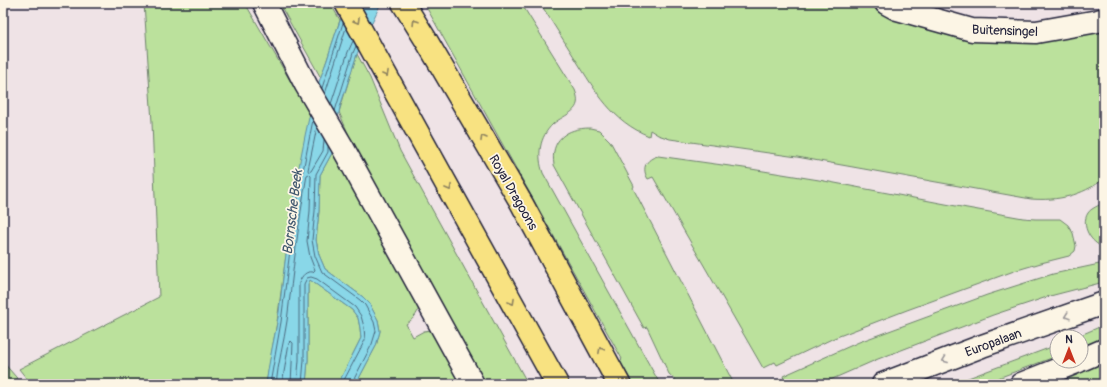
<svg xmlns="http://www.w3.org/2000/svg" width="1107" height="387" font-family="Pangolin,sans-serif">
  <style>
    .green { fill: #bbe19c; stroke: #6e826c }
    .water { fill: #89d7e8; stroke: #608fa3 }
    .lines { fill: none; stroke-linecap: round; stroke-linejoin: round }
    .shore { stroke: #4b6a80; stroke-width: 1 }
    .minor-casing { stroke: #22223b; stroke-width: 25 }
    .major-casing { stroke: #22223b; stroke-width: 25 }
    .minor { stroke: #fcf5e5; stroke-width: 22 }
    .major { stroke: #f8e281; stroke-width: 22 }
    .oneway { stroke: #8d825e }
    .oneway2 { stroke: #9a9698 }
    .labels { text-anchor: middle; stroke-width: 3.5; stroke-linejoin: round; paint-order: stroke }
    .street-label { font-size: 13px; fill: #22223b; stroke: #fcf5e5 }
    .water-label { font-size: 14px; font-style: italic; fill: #41586f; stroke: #fcf5e5 }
  </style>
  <rect width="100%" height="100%" fill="#efe3e6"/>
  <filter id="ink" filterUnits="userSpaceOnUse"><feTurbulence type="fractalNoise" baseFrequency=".025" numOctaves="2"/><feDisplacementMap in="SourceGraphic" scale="8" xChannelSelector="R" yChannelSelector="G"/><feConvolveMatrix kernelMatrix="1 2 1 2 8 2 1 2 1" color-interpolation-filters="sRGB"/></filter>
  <g filter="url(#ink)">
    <path class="green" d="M144,3H245L310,115L296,185L289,233L277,322L266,384H31L19,369L159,297L152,122Z
      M279,3H330L340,20L321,78Z
      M424,3H521L575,90C584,112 566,113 553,124C539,137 537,156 543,173L660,384H633L620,361L622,359Z
      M540,3H865L887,14L1104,27V179C1081,196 1058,201 1031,199L797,157L670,139L658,135L650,130L649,136C612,121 596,92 576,60C564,41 552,22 540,3Z
      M357,54L370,78L400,151L528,384H483L356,152L339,112Z
      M590,128L599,130L610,141L634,186L633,188L733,382L729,384H680L669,374L647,327L644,328L554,165C550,140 566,128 590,128Z
      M332,153L420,302C419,312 415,318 406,324L413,337L424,331L431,330L465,384H356L376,346L380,331L378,320L369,303L363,297L325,269L319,255L316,240L319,211L320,175Z
      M658,156L751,169L819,180L956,206L1023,218L1035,219H1060L1068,225L1073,233L1076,246L1075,251L1069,256L1041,263L1014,271L907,310L834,338L777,365L775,362L763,368L653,177L648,179C641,168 646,159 658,156Z
      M1104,202V247C1091,244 1080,225 1088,213C1091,208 1099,206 1104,202Z
      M1104,263V282L1050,296L993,315L878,359L821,384H774L784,379L783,376L859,342L987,295L1053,274Z
      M310,280L352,310L358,318L360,328L361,338L338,384H306L308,360V284Z
      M1104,325V339L1081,347V337H1076Z
      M1057,345V356L982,384H952Z
      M3,362L22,384H3Z
      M1104,362V384H1058Z"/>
    <path class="water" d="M347,3H381L357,54L340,107L332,153L320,175L319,211L316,240L319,255L325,269L363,297L369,303L378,320L380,331L376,346L356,384H338L361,338L360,328L358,318L352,310L310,280L308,284V360L306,384H266C269,360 275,336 279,312C287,244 295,176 311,109C315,92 321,76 327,60C333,41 339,22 347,3Z"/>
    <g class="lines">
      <path class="shore" d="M322,88L343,23
        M325,94L346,28
        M331,104L348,52L353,41
        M335,111L353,53L356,46
        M317,127L308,170L309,172L311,171L323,151L324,140
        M328,147V152L316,174L315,211L312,240L315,256L322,272L360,300L365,305L374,322L376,331L372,344L353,381V384
        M270,384L281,322L292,234L300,186L313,120
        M276,384C278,363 284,342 287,321C293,272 298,224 307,175L309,174L311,176L310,211L307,241L310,257L315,270L313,272C306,271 302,275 299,283V360L297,384
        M282,384L289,343L291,341L293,343L291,384
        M302,384L304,360V284L307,278L311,277L317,279L355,307L361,316L364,327L365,340L342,384"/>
      <g class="minor-casing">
        <path id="minor" d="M264,3L306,85L343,148L473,384
          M886,3L897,9L972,30L1036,32L1098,21L1104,19
          M1081,360L1104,350
          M883,384L982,346L1104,303
          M1021,384L1079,361"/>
      </g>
      <g class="major-casing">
        <path id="major" d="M346,3L557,384
          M403,3L426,40L522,204L619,384"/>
      </g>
      <use href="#minor" class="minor"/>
      <use href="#major" class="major"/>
    </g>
    <defs><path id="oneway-chevron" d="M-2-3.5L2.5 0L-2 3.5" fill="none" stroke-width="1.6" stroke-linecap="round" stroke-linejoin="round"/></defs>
    <g class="oneway">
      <use href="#oneway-chevron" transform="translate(357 21) rotate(60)"/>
      <use href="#oneway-chevron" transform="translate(415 22) rotate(-122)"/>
      <use href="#oneway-chevron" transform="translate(386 74) rotate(61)"/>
      <use href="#oneway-chevron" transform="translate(483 138) rotate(-120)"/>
      <use href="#oneway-chevron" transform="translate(449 188) rotate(61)"/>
      <use href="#oneway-chevron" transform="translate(512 302) rotate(61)"/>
      <use href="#oneway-chevron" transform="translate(601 350) rotate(-118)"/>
    </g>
    <g class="oneway2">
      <use href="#oneway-chevron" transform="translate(1067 316) rotate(161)"/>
      <use href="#oneway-chevron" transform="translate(945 360) rotate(159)"/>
    </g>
  </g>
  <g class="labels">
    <g class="street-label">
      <text transform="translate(1005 30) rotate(2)" y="5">Buitensingel</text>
      <text transform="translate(514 192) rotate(60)" y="5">Royal Dragoons</text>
      <text transform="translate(993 342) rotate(-20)" y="5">Europalaan</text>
    </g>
    <g class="water-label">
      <text transform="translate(292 212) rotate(-83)" y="5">Bornsche Beek</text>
    </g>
  </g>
  <rect width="1107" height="387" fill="none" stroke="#fcf5e5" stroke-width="16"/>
  <rect x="8" y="8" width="1091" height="371" fill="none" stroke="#22223b" stroke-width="1.5" filter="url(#ink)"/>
  <g transform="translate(1069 349)"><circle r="19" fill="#fcf5e5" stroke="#a5a1a1"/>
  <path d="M0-3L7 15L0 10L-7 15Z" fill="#c8321e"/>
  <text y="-6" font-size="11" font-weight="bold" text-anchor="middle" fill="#22223b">N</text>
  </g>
</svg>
